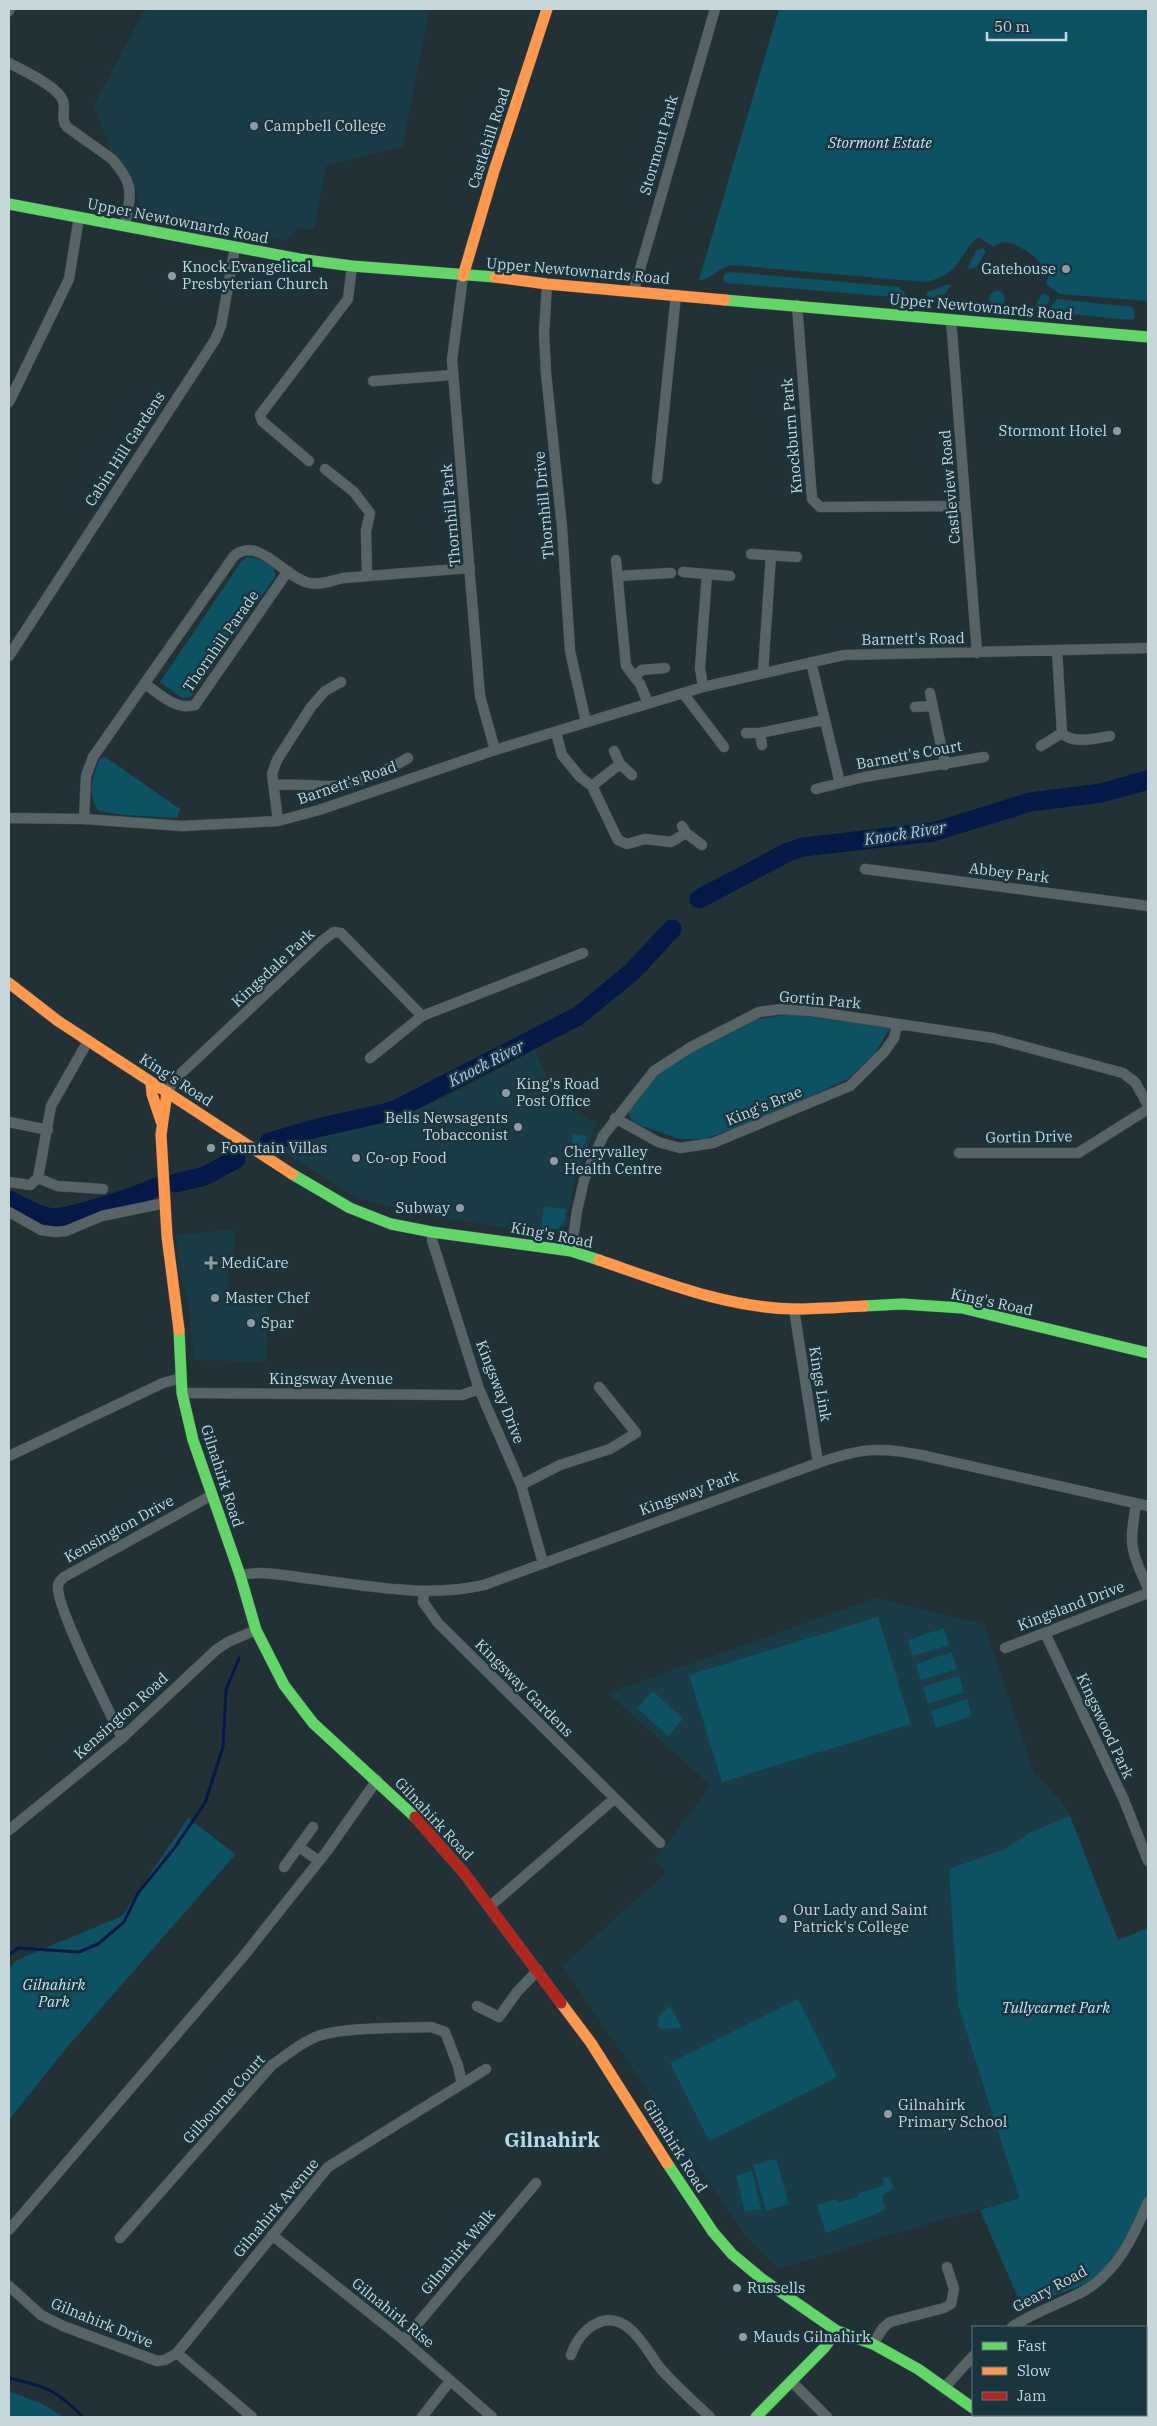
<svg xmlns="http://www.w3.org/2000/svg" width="1157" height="2426" font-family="'IBM Plex Serif',serif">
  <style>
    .built { fill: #1a3c47 }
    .green { fill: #0d5263 }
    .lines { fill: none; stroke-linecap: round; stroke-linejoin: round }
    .stream { stroke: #051948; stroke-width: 3 }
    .river { stroke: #051948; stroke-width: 19 }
    .street-casing { stroke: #404e52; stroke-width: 11 }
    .fast-casing { stroke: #404e52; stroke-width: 12 }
    .slow-casing { stroke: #404e52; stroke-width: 12 }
    .jam-casing { stroke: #404e52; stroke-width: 12 }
    .street { stroke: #586366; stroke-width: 10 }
    .fast { stroke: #63d668; stroke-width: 11 }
    .slow { stroke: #ff974d; stroke-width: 11 }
    .jam { stroke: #b3261e; stroke-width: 11 }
    .poi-dot { fill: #8d9ca1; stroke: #1a353e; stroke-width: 2 }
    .labels { text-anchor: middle; stroke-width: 5; stroke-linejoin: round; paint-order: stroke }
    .poi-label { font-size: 15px; fill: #c6d6db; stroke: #1a353e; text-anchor: start }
    .street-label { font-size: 15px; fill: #c6d6db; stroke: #1a353e }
    .park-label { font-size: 15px; font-style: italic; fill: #bdeafa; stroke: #1a353e }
    .water-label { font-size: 16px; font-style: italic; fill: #abc7f9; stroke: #1a353e }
    .district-label { font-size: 20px; font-weight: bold; fill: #bad9e4; stroke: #1a353e }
  </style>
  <rect width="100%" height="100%" fill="#223136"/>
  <path class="built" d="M145,9H429L403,146L326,166L314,230L297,228L287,241L141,213L134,183L127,168L113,156L94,105Z
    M535,1050L554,1096L570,1109L597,1123L574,1183L567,1221L562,1232L527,1231L435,1217L357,1198L274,1145L276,1142L319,1131L395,1118L442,1099Z
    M234,1229L235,1244L228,1272L230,1305H269L266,1362L194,1360L189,1306L179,1271L176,1235Z
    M876,1598L984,1624L1034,1772L1060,1800L1070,1816L1031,1832L1005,1849L949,1869L967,2034L1019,2198L883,2237L779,2269L749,2240L720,2200L563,1965L666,1873L654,1860L711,1786L608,1693Z"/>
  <path class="green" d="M779,9H1148V301L1060,294L1046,284L1049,273L1046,267C1034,257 1008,232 994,247L978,237C956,258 961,274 925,282L732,265C719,267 711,280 699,280Z
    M983,248L986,251L976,268L967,269L976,251Z
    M730,272L899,287L905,293V298L725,283L723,279L725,274Z
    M946,285H951L945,294L930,298L926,295L927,292Z
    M989 299a8 8 0 1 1 16 0a8 8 0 1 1-16 0Z
    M1042,294L1048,295L1050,299L1047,305L1040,310L1035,307Z
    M1057,299L1132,307L1135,310L1134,319L1129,320L1052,312L1051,307Z
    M247,557L256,558L274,567L275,577L191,697L182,698L160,682L241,562Z
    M105,757L180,809L177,818L124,815L99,811C86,795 93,775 100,758Z
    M790,1014L890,1028L875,1053L848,1079L766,1117L705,1139H680L634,1123L627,1112L647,1085L661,1072L695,1051L754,1020Z
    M573,1134L587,1136L574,1174L569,1173Z
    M544,1207L566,1209L564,1221L558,1229L541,1228Z
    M878,1617L911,1724L722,1782L689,1675Z
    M944,1628L949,1645L913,1656L908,1640Z
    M952,1652L957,1669L921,1680L916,1664Z
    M959,1676L964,1692L928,1704L923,1687Z
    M653,1691L683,1719L668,1736L637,1708Z
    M967,1699L972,1716L936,1728L931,1711Z
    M1070,1816L1118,1940L1148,1928V2208L1119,2261L1083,2285L1022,2307L980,2210L1019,2198L958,2005L949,1869L1005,1849L1031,1832Z
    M188,1818L235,1854L234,1856L68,2046L9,2120V1968L17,1960L122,1916Z
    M798,1999L837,2077L709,2141L670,2063Z
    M670,2006L682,2028L660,2029C653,2019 662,2012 670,2006Z
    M776,2159L789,2204L766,2210L753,2165Z
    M752,2171L761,2209L745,2212L736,2175Z
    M889,2177L894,2188L881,2196L886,2210L826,2233L817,2205L837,2199L838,2202L858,2197V2193L884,2186L883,2178Z
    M9,2391L42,2404L64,2417H9Z"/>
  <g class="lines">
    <path class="stream" d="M9,1955L18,1948L79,1952L98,1944L124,1922L138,1893L173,1850L205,1803L223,1747L226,1690L239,1658
      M9,2378C45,2386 57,2390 83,2417"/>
    <path class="river" d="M699,899L788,852L803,847L933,832L1030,802L1101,793L1148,780
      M269,1142L317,1128L393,1111L578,1016L632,972L672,929
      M176,1183L205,1176L236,1159
      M9,1200C22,1205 34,1215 48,1217C64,1221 139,1195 156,1187"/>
    <g class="street-casing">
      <path id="street" d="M9,11L10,9
        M9,63C22,70 58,86 63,101C66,110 60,119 67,127L112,159C135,185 131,193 125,225
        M463,276L452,360L480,696L495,750
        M547,284L544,333L546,373L562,527L570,651L586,722
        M634,290L715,9
        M797,305L812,499L820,507L965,506
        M951,319L977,653
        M373,381L453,375
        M9,402L69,279L79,217
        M309,461L262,421L260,415L348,299L352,266
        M325,469L354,492L370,513L366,531L367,576
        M657,479L676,295
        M751,554L797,557
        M616,560L626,666L640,684L648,703
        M683,572L730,576
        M618,576L671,573
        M1057,651L1062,733C1073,745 1096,738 1110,736
        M9,656L215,340L221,326L235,247
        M811,662L840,783
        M763,672L771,555
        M634,677L642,670L665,668
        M145,684C160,694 176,711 195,705L288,571
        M703,687L700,668L707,574
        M683,693L724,747
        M930,693L945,765
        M915,707L931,706
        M556,732L562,755L580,777L592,786L618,840L627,844L645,839L671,842L686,833
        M746,733H760L823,720
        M760,733L762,745
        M1041,746L1062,733
        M614,751L620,764L632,775
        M274,785C294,783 312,786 332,786C353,786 390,769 408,758
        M592,786L620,764
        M816,789L864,777L984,757
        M9,818L84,819L182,826L278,821L319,810L495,750L703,687L844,655L1148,648
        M84,819L86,776L93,757L234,556C258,535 284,577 309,583C320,585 332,581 343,578L470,568
        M278,821L272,774L277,760L311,707L325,691L341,682
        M682,826L686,833L702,845
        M865,869L1148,906
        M370,1058L422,1016L583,953
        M167,1092L175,1079L322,941L334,932L341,933L422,1016
        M615,1118L658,1142L680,1148L713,1143L850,1086L885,1051L894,1038L897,1024
        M9,1122L48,1130
        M959,1153H1078L1148,1109
        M38,1178L57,1186L103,1189
        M9,1182L30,1185L38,1178L51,1106L88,1041
        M9,1212L41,1230L56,1232L66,1231L102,1216L165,1203
        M432,1232V1240L479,1389L521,1485L543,1563
        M571,1251L577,1211L584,1180L603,1136L654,1071L691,1047L759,1012L782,1009L811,1011L993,1038L1123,1073L1135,1082L1148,1105
        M794,1309L818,1463
        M182,1393L462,1395L479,1389
        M9,1456L163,1383L181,1378
        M521,1485L560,1465L610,1449L636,1433L599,1387
        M1136,1504C1129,1547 1130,1548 1148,1588
        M240,1575C263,1570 289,1576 312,1579C370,1586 426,1598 484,1585L818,1463C859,1449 877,1446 921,1455L1148,1506
        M424,1593L423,1602L438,1623L660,1843
        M1045,1633L1124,1800L1148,1861
        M1005,1648L1148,1593
        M122,1738C111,1715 55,1605 58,1586C58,1582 61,1580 64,1577L212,1495
        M9,1830L122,1738L216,1650L228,1642L256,1630
        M299,1847L319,1861
        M284,1867L313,1827
        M489,1907L614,1799
        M477,2006L499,2017L517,1992L538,1970
        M9,2230L242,1958L327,1851L377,1780
        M272,2235L404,2340L492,2417
        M120,2238L272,2065C287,2055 301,2042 318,2036C344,2027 401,2028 431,2027L445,2032L458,2066L462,2083
        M9,2286L41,2315L63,2326L157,2361L165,2360L177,2353L328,2167L486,2069
        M1012,2327C1034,2312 1060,2304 1084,2291C1117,2272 1134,2236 1148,2202
        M404,2340L536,2183
        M873,2344L883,2328L890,2322L944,2308L951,2304L954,2289L947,2267
        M177,2353L252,2417
        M571,2355C580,2329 606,2307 631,2330C643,2340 651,2357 661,2369C676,2386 694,2402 710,2417
        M1146,2381L1148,2390
        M792,2382L827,2417
        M945,2387L973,2356
        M422,2417L450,2381
        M999,2417L1002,2415
        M1117,2417L1120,2415"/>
    </g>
    <g class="fast-casing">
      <path id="fast" d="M9,204L299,259L352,266L495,277
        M725,300L1148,337
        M292,1174L350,1208L391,1224L432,1232L571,1251L599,1260
        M864,1306L902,1304L962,1308L1148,1353
        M179,1330L182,1393L193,1440L240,1575L256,1630L284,1685L313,1723L415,1817
        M667,2163L713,2232L732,2254L762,2279L837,2331L873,2344L918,2369L973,2408
        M756,2417L824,2348L837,2331"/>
    </g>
    <g class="slow-casing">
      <path id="slow" d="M463,276L494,171L547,9
        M495,277L547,284L725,300
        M9,983L58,1021L292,1174
        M151,1082L152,1094L161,1121
        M167,1092L161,1135L167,1236L179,1330
        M599,1260C663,1282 727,1308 795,1309C818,1309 841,1307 864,1306
        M561,2003L591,2043L667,2163
        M982,2415L986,2417"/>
    </g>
    <g class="jam-casing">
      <path id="jam" d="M415,1817L464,1873L561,2003"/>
    </g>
    <use href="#street" class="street"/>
    <use href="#fast" class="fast"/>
    <use href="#slow" class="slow"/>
    <use href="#jam" class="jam"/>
  </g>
  <g class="poi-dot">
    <circle cx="254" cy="126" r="5"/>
    <circle cx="1066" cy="269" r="5"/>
    <circle cx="172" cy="276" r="5"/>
    <circle cx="1117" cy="431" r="5"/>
    <circle cx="506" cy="1093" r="5"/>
    <circle cx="518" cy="1127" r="5"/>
    <circle cx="211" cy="1148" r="5"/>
    <circle cx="356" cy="1158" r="5"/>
    <circle cx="554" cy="1161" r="5"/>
    <circle cx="460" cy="1208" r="5"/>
    <path d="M208.5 1255.5h5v5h5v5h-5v5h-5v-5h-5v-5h5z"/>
    <circle cx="215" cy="1298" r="5"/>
    <circle cx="251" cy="1323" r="5"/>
    <circle cx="783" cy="1919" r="5"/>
    <circle cx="888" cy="2114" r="5"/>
    <circle cx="737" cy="2288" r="5"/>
    <circle cx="743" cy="2337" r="5"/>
  </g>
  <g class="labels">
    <g class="poi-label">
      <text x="264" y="131">Campbell College</text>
      <text x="182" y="272">Knock Evangelical<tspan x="182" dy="17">Presbyterian Church</tspan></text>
      <text x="1056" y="274" text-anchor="end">Gatehouse</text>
      <text x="1107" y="436" text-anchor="end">Stormont Hotel</text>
      <text x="516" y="1089">King's Road<tspan x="516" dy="17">Post Office</tspan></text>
      <text x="508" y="1123" text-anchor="end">Bells Newsagents<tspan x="508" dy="17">Tobacconist</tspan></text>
      <text x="221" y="1153">Fountain Villas</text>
      <text x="564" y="1157">Cheryvalley<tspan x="564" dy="17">Health Centre</tspan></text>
      <text x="366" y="1163">Co-op Food</text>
      <text x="450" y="1213" text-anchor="end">Subway</text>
      <text x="221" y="1268">MediCare</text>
      <text x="225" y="1303">Master Chef</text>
      <text x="261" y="1328">Spar</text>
      <text x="793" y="1915">Our Lady and Saint<tspan x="793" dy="17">Patrick's College</tspan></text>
      <text x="898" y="2110">Gilnahirk<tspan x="898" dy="17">Primary School</tspan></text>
      <text x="747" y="2293">Russells</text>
      <text x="753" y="2342">Mauds Gilnahirk</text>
    </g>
    <g class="street-label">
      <text transform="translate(489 138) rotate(-72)" y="5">Castlehill Road</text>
      <text transform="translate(659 145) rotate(-74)" y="5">Stormont Park</text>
      <text transform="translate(178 221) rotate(11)" y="5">Upper Newtownards Road</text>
      <text transform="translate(578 271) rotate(5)" y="5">Upper Newtownards Road</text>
      <text transform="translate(981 307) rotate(5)" y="5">Upper Newtownards Road</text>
      <text transform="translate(792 436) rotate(-95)" y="5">Knockburn Park</text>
      <text transform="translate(125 449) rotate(-57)" y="5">Cabin Hill Gardens</text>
      <text transform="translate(950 487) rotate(-95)" y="5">Castleview Road</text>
      <text transform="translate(544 505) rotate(-95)" y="5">Thornhill Drive</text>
      <text transform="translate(451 515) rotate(-95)" y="5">Thornhill Park</text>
      <text transform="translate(913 639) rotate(-1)" y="5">Barnett's Road</text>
      <text transform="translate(221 641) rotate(-55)" y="5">Thornhill Parade</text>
      <text transform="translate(909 755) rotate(-10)" y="5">Barnett's Court</text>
      <text transform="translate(347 783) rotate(-19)" y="5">Barnett's Road</text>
      <text transform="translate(1009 873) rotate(7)" y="5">Abbey Park</text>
      <text transform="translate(273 968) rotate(-43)" y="5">Kingsdale Park</text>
      <text transform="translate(820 1000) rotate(5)" y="5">Gortin Park</text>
      <text transform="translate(176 1080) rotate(33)" y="5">King's Road</text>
      <text transform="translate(764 1106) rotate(-22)" y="5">King's Brae</text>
      <text transform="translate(1029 1137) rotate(-1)" y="5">Gortin Drive</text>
      <text transform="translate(552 1235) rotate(11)" y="5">King's Road</text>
      <text transform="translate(992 1302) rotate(12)" y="5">King's Road</text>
      <text x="331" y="1384">Kingsway Avenue</text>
      <text transform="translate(820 1384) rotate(81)" y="5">Kings Link</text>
      <text transform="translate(500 1392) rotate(69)" y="5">Kingsway Drive</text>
      <text transform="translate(222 1476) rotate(72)" y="5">Gilnahirk Road</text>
      <text transform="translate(689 1493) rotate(-20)" y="5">Kingsway Park</text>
      <text transform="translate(119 1529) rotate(-29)" y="5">Kensington Drive</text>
      <text transform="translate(1071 1606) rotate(-21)" y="5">Kingsland Drive</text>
      <text transform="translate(524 1688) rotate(45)" y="5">Kingsway Gardens</text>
      <text transform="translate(121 1716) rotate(-42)" y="5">Kensington Road</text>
      <text transform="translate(1105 1726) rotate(65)" y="5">Kingswood Park</text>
      <text transform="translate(434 1819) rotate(47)" y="5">Gilnahirk Road</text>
      <text transform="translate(224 2099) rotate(-48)" y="5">Gilbourne Court</text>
      <text transform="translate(675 2146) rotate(58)" y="5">Gilnahirk Road</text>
      <text transform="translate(276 2208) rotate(-50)" y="5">Gilnahirk Avenue</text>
      <text transform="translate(458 2252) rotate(-50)" y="5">Gilnahirk Walk</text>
      <text transform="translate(1050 2289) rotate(-28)" y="5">Geary Road</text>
      <text transform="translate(393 2313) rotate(39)" y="5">Gilnahirk Rise</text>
      <text transform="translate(102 2323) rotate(22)" y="5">Gilnahirk Drive</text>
    </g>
    <g class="park-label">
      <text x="880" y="148">Stormont Estate</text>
      <text x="54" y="1990">Gilnahirk<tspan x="54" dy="17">Park</tspan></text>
      <text x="1056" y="2013">Tullycarnet Park</text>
    </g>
    <g class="water-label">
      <text transform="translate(905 833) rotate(-9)" y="6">Knock River</text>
      <text transform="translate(486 1063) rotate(-27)" y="6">Knock River</text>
    </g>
    <g class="district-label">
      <text x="552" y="2147">Gilnahirk</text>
    </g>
  </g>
  <rect width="1157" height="2426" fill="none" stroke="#c6d6db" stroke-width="20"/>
  <rect x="972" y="2326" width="175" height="90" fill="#1a353e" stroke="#5f757d"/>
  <rect x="982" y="2342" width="25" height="8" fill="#63d668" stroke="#5f757d"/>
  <text x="1017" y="2351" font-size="15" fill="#c6d6db">Fast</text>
  <rect x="982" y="2367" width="25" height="8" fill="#ff974d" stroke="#5f757d"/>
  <text x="1017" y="2376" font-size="15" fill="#c6d6db">Slow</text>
  <rect x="982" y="2392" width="25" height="8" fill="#b3261e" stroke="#5f757d"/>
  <text x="1017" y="2401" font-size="15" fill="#c6d6db">Jam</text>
  <path d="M987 32v8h79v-8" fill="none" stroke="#c6d6db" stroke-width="2.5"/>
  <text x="994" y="32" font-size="15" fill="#c6d6db" stroke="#1a353e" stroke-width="4" paint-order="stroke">50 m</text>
</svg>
